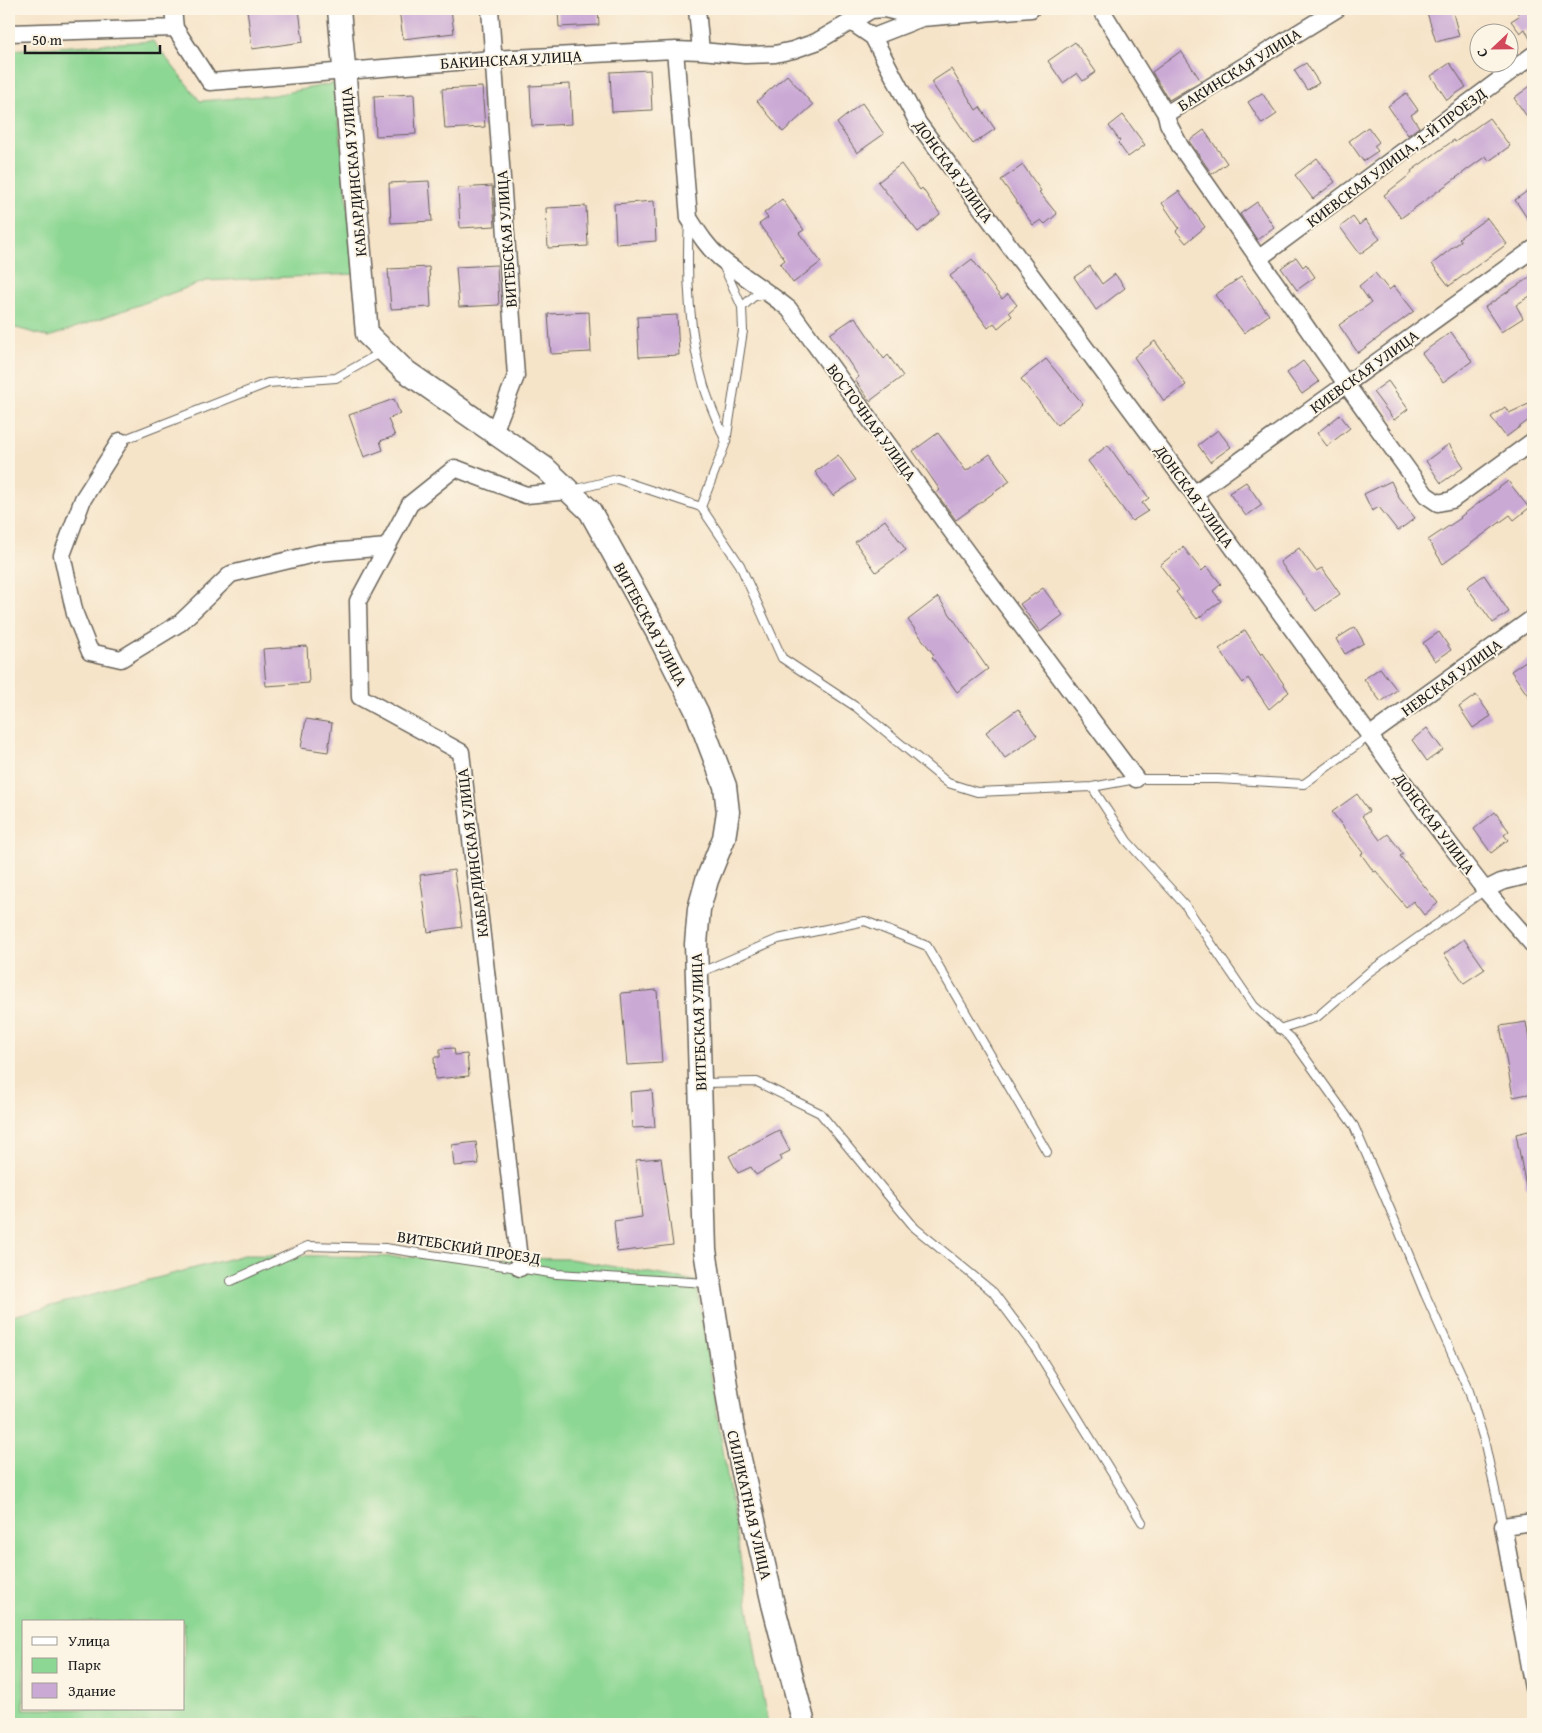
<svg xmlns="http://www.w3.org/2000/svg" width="1542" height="1733" font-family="'Gentium Book Plus',serif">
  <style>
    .green { fill: #8cd793; stroke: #547a58; fill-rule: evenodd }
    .building { fill: #caa9d5 }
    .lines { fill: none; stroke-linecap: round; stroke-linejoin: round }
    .lane-casing { stroke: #686259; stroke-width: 10 }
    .street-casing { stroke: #686259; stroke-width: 19 }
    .secondary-casing { stroke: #686259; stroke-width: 25 }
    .lane { stroke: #fff; stroke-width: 8 }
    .street { stroke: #fff; stroke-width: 16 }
    .secondary { stroke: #fff; stroke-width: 22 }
    .labels { text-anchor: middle; stroke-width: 4; stroke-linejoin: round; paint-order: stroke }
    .street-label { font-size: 16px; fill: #1c1c1c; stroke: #fcf5e5 }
  </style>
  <rect width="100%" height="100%" fill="#fcf5e5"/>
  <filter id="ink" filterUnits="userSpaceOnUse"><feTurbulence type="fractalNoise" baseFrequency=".02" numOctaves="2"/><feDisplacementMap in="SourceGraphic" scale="10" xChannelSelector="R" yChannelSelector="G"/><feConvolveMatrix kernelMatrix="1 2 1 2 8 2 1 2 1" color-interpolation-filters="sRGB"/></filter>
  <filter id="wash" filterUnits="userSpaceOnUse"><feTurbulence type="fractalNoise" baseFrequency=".0096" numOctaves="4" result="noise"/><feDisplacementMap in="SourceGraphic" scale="20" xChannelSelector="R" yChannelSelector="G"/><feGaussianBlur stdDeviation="1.12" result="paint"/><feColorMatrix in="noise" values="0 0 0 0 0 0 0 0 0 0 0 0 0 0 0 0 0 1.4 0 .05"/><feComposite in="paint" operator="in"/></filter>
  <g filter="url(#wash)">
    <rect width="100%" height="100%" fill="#f6e4c9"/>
    <path class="green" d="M153,41L200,101L274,95L335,83L355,274L206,281L49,337L9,326V50Z
      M244,1255L570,1259L696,1281L762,1694L768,1724H9V1317ZM24,1622H184V1709H24Z"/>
    <g id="blocks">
      <path class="building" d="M247,9H299L303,42L252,49Z
        M399,9H451L454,33L403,39Z
        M558,9H598L599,25L559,27Z
        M1426,9H1452L1459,36L1436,42Z
        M1516,9H1533V45L1525,29L1520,33L1511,21L1519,16Z
        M1075,42L1096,72L1083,81L1077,73L1063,83L1048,61Z
        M1181,51L1201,81L1169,100L1152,72Z
        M1306,63L1319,83L1307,90L1294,70Z
        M1450,63L1466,87L1447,100L1431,76Z
        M951,69L976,110L980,107L995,129L973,144L931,82Z
        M650,70L652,110L612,112L610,72Z
        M787,75L813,105L783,132L757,101Z
        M570,84L572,124L532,126L530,86Z
        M1533,84V125L1514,98Z
        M482,87L485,127L445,129L442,89Z
        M1262,93L1277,114L1262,124L1248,102Z
        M1406,93L1418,110L1411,115L1419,127L1408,135L1388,106Z
        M414,94L416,134L376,136L374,96Z
        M862,103L884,134L857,153L837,123Z
        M1123,115L1145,145L1128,157L1118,143L1120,141L1109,126Z
        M1489,118L1510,146L1489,161L1486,156L1401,218L1384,195L1412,173L1411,171L1454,140L1455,142Z
        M1368,127L1379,142L1374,146L1378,151L1363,161L1349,141Z
        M1204,130L1227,163L1212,174L1189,141Z
        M1317,158L1335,182L1313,199L1295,175Z
        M901,164L920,190L922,188L940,214L918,232L878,182Z
        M1023,165L1041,191L1039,192L1057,214L1045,224L1041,220L1033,225L1001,180Z
        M429,181L432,221L391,223L389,183Z
        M492,186L495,226L460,228L458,188Z
        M1533,187V227L1515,200Z
        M1179,191L1205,227L1186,243L1176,231L1179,228L1162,203Z
        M782,199L804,230L799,233L821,262L793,283L780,264L785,260L759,224L768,218L764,213Z
        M654,201L656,241L616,244L614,204Z
        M1257,202L1274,227L1257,240L1240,214Z
        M586,206L588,246L548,248L546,208Z
        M1353,217L1359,225L1365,220L1380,239L1360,254L1340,227Z
        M1487,218L1507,244L1449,286L1432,264L1461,241L1459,238Z
        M1296,257L1303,267L1306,264L1315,277L1297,290L1281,268Z
        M972,259L1002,299L1008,294L1017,305L1009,312L1012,316L998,328L994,323L988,328L950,276Z
        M497,265L499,305L459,307L456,267Z
        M1090,266L1102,284L1115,274L1125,288L1096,310L1074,277Z
        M429,267L431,307L391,309L388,269Z
        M1375,273L1389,290L1394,286L1414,311L1358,353L1339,325L1371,303L1359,286Z
        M1533,275V294L1516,305L1523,318L1501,332L1485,307Z
        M1241,277L1269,315L1244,333L1215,295Z
        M589,312L591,352L551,354L548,314Z
        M677,315L679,355L639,357L637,317Z
        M855,317L884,359L888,355L903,376L870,401L855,380L859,377L830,334Z
        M1451,332L1472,361L1443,382L1422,353Z
        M1155,341L1186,385L1164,401L1134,357Z
        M1046,359L1083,404L1057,425L1021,379Z
        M1303,361L1319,382L1302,394L1287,373Z
        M1388,381L1408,409L1394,420L1373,392Z
        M394,399L400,414L388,419L395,436L380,441L383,450L364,457L349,415Z
        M1533,402V417L1506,437L1491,417L1505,407L1509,413Z
        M1340,415L1350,428L1327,446L1317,433Z
        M1218,430L1231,447L1210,462L1198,445Z
        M938,433L966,471L990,454L1010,481L956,520L936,493L940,490L913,451Z
        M1449,444L1464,467L1441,483L1426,461Z
        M1108,445L1130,476L1132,475L1149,498L1142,503L1148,511L1132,521L1088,461Z
        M838,455L856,480L833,496L815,472Z
        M1391,481L1399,498L1415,518L1398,531L1379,507L1372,511L1364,494Z
        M1508,481L1529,508L1514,520L1510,515L1443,564L1428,540L1461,518L1460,517Z
        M1246,482L1262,505L1246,516L1229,493Z
        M885,520L906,550L876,572L855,542Z
        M1183,547L1202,571L1207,566L1221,584L1213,591L1221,601L1197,619L1176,592L1179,590L1160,565Z
        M1299,548L1316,571L1322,568L1340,594L1316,611L1280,562Z
        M1484,575L1509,612L1493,623L1467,587Z
        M1043,588L1063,615L1040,632L1020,604Z
        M938,597L988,669L957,692L932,657L934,655L908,620Z
        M1355,627L1364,643L1345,654L1336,639Z
        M1245,630L1261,655L1263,653L1289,692L1269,709L1248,678L1243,683L1219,649Z
        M1439,632L1451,650L1435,661L1423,643Z
        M307,646L309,683L266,686L263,649Z
        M1533,656V703L1511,671Z
        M1380,668L1397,690L1381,702L1364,679Z
        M1476,695L1491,716L1473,728L1459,707Z
        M1018,709L1037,736L1005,758L986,732Z
        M306,719L332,723L328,752L301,748Z
        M1427,728L1443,750L1427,761L1412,740Z
        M1357,794L1369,811L1362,816L1380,840L1388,834L1403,854L1400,856L1438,903L1424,915L1413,901L1406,907L1376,871L1374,872L1361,854L1363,853L1332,812Z
        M1495,812L1509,831L1504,835L1508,840L1491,853L1474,829Z
        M454,870L462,927L428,932L420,875Z
        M1464,939L1485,969L1464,983L1444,954Z
        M657,990L662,1063L627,1065L621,993Z
        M1526,1022L1533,1064V1093L1513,1097L1500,1026Z
        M454,1048L455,1055L467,1054L469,1076L435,1079L434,1057H440V1049Z
        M652,1090L655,1127L632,1128L630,1092Z
        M779,1130L790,1151L780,1156L782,1160L756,1175L751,1167L738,1173L729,1156Z
        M1533,1130V1187H1526L1516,1134Z
        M476,1142L479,1164L454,1166L452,1145Z
        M661,1158L673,1245L617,1252L614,1221L642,1217L636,1160Z"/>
    </g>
  </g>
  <g filter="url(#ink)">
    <use href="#blocks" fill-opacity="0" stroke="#686259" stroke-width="1"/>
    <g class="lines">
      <g class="lane-casing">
        <path id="lane" d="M689,222C686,274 689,336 704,386C709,404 718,422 725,440
          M723,265L742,307
          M120,441L268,383L336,378L382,352
          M573,490L617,479L701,507L726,442L743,331L742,307L753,297L766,293
          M701,507L740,565L782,658L856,707L948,783L977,792L1092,787L1136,779H1218L1304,784L1369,736
          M1092,787L1127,841L1185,905L1254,1006L1291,1038L1354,1126L1390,1209L1425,1294L1469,1391L1484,1440L1503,1526
          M699,973L778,939L865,921L927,946L1047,1152
          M1279,1029L1317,1017L1369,972L1485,890
          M702,1083L757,1082L820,1113L915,1228L993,1292L1035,1348L1142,1522
          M231,1281L308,1246L385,1248L557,1274L707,1283"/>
      </g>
      <g class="street-casing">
        <path id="street" d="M173,9L175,28
          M490,9L516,376L494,432
          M697,9L701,51
          M1101,9L1166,114L1168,123L1180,146L1346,384L1426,495L1438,503L1452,500L1533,441
          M851,22L873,37L922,18
          M9,33L175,28L210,82L493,59L675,50L701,51L745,55L775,54L793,50L816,42L871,10L884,9L922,18L1031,9
          M873,37L918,123L1194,494L1428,816L1485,890L1533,945
          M675,50L689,218C698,232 707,247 720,258C742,276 767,291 789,309L982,573L1136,779
          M1166,114L1337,9
          M1258,259L1533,55
          M120,441L83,499L62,555L75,614L90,652L121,659L180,623L231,574L318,553L387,547
          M1194,494L1533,249
          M1369,736L1533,618
          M1485,890L1501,882L1533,874
          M520,1268L461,752L360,697L358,601L410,504L455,468L526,495L569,491
          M1533,1522L1503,1526L1533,1688"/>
      </g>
      <g class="secondary-casing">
        <path id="secondary" d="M339,9L367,334L404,370L545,468L590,511L657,632L697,712L725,786L728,812L724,838L707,880L699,909L696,944L705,1250L732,1424L773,1604L804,1724"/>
      </g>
      <use href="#lane" class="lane"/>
      <use href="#street" class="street"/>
      <use href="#secondary" class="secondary"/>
    </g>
  </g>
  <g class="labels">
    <g class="street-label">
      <text transform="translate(511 59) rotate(-3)" y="6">БАКИНСКАЯ УЛИЦА</text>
      <text transform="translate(1239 69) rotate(-32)" y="6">БАКИНСКАЯ УЛИЦА</text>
      <text transform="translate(1396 157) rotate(-37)" y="6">КИЕВСКАЯ УЛИЦА, 1-Й ПРОЕЗД</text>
      <text transform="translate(954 171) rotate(54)" y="6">ДОНСКАЯ УЛИЦА</text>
      <text transform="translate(353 172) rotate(-95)" y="6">КАБАРДИНСКАЯ УЛИЦА</text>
      <text transform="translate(506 239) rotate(-94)" y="6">ВИТЕБСКАЯ УЛИЦА</text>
      <text transform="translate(1364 371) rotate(-36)" y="6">КИЕВСКАЯ УЛИЦА</text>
      <text transform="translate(872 422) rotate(54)" y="6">ВОСТОЧНАЯ УЛИЦА</text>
      <text transform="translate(1195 496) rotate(54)" y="6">ДОНСКАЯ УЛИЦА</text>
      <text transform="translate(651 624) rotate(62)" y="6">ВИТЕБСКАЯ УЛИЦА</text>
      <text transform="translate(1451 677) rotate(-36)" y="6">НЕВСКАЯ УЛИЦА</text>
      <text transform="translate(1435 823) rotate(53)" y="6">ДОНСКАЯ УЛИЦА</text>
      <text transform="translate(472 853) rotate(-97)" y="6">КАБАРДИНСКАЯ УЛИЦА</text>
      <text transform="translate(698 1022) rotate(-92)" y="6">ВИТЕБСКАЯ УЛИЦА</text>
      <text transform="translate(469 1247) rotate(9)" y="6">ВИТЕБСКИЙ ПРОЕЗД</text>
      <text transform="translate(750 1505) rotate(77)" y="6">СИЛИКАТНАЯ УЛИЦА</text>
    </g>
  </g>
  <rect width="1542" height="1733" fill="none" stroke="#fcf5e5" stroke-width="30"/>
  <rect x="22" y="1620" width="162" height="90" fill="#fcf5e5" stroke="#a29e95"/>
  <rect x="32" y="1637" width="25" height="8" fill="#ffffff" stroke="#a29e95"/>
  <text x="68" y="1646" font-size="15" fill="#1c1c1c">Улица</text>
  <rect x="32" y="1658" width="25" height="15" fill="#8cd793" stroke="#a29e95"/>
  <text x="68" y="1670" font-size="15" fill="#1c1c1c">Парк</text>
  <rect x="32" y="1683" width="25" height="15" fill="#caa9d5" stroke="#a29e95"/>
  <text x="68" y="1696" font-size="15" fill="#1c1c1c">Здание</text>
  <g transform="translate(1494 48) rotate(248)"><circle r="24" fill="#fcf5e5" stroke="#a29e95"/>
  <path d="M0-4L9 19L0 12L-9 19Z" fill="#d1495b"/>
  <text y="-8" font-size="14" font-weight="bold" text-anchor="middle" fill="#1c1c1c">С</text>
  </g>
  <path d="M25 45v8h135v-8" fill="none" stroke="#1c1c1c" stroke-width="2.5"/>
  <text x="32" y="45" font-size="15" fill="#1c1c1c" stroke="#fcf5e5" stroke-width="4" paint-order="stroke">50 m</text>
</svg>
